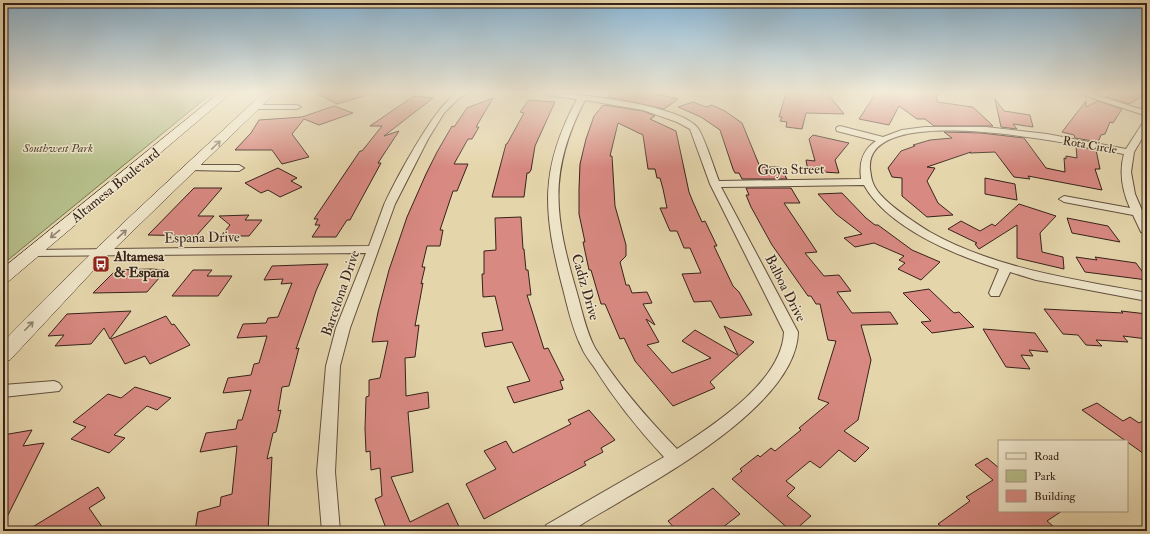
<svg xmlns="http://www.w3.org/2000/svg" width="1150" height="534" font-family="'IM FELL Double Pica',serif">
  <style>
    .green { fill: #b5bd88; stroke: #767051 }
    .building { fill: #d88981; stroke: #37221a }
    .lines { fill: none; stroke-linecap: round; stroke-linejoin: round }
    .street-casing { stroke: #624f3e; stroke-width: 2 }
    .secondary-casing { stroke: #37221a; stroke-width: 1 }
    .street { fill: #eee4c8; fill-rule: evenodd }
    .secondary { fill: #eee4c8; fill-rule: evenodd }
    .oneway { stroke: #928371 }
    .labels { text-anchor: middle; stroke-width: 3; stroke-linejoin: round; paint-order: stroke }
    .far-street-label { font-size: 12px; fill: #37221a; stroke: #eee4c8 }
    .far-park-label { font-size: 12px; font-style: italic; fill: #564936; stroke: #eee4c8 }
    .street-label { font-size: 14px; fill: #37221a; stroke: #eee4c8 }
    .poi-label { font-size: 14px; font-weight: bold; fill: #37221a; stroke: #eee4c8; text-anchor: start }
  </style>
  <rect width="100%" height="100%" fill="#e5d5ab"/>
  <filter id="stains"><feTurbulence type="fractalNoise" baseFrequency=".005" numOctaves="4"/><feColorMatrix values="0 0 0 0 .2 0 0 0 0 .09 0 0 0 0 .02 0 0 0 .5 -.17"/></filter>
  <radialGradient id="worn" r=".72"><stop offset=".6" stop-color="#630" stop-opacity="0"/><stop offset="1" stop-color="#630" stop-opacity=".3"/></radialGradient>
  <path class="green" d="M3,93H212L3,264Z"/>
  <path class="building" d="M316,93H363L364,96L337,104Z
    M610,93H653L678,99L664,109L608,97Z
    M786,93H827L844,114L806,113L802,129L786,127L787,122L780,121L782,117H779Z
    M876,93H937V102L973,107L993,126H934L925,119H917L899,106L889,125L859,119Z
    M1113,93H1147V94L1129,104L1106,97Z
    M414,96L433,98L384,136L399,131L378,163H381L350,220H347L336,237H312L320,225H315L318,219H314L360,151H362L382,126H370Z
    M493,98L476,127H479L472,139H468L454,164H468L457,191H453L440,230H443L440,246H427L422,267H425L421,284L423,283L415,326L419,325L415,357L405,358L406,396L428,392L429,408L408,412L413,472L391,477L410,522L448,503L461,531H387L375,499L382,496L380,468L371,470L370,451L366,452L365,429L366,397L369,396V380L380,378L388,341L372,342L378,312L389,270L407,217L426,174L437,152L452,126L454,127L467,108Z
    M995,99L1004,111L1030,115L1033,127L1013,124L1017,129L1001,127Z
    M529,100L555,102L535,146L531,170L529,173H527L524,197H492L506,144H507L524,113L520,112Z
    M1086,101V107L1098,101L1122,109L1113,123L1110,122L1105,134L1101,135L1098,142L1075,138L1074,135L1062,132Z
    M693,102L706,107L712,105L725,111L742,123L760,167H780L787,179H742L739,173H735L733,169L720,130L701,117L678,107Z
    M603,105L643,111L655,116L650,119L676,131L689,192L693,202L702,222L705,221L717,246H714L733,286L739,292L752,315L720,318L711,301L694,302L682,274L701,273L690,248H684L677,231H670L660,208H667L663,189L660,178H657L655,169H648L643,135L618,123L610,156H612L615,206L626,245V256L620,262L626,285H629L632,293L647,292L652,303L643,304L655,325L646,319L659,342L647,345L672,373L711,358L682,341L695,330L738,355L724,326L754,342L710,382L715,388L673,406L635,361L624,338L620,339L605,304H601L591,270H589L583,242H585L579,214V189L580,164L586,139L594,116Z
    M334,106L353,113L319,125L304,119L292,134L309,157L282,164L272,150H235L251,133L259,120L302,117Z
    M944,132L981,133L1024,138L1046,168L1065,172L1064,158L1066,159V156L1077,158L1076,146L1096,150L1100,169H1095L1102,190L1028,176L1030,179L1014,177L995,152L970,153L971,152L927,167L935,168L927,181L938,203L953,215L927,217L902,196V178L892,177L888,168L901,151L915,146L913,145L930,140L952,138Z
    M813,135L849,143L835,160L839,173L808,171L806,160L815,161L809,139Z
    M278,168L297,178L291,181L302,187L280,197L268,190L261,193L245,183Z
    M985,178L1015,184L1017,200L985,194Z
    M194,188H222L198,216H214L196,236L148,235Z
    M746,188H791L800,203H784L817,252L805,253L824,276L839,275L851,291L837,292L852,313L890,312L898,324L861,325L871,360L858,420L844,431L869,448L855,462L839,450L820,468L810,461L786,481L795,488L787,496L811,516L794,531H791L732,479L742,471L740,469L758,455L760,457L771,448L775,451L801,430L799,428L829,403L818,399L836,341L828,340L820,304H816L811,296H808L772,245L751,207L746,195H749Z
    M842,193L866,218L875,225H878L912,250L940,262L921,280L898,269L905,263L899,260L904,256L874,243L855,247L844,238L862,234L836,214L818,194Z
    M1019,204L1056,216L1040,233L1042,252L1063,257L1064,269L1017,258V225L979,249L975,244L977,243L948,229L961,221L980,231L992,224L995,226Z
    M249,215L245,220H262L249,236H221L230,225L219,216Z
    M521,217L523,249H524L526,270H528L531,295H527L544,349L548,348L564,380L560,381L563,389L514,403L507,387L530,381L512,342L485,347L482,333L503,330L495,296L483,297L482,274H484V251L496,250L495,218Z
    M1067,218L1108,226L1120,242L1072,233Z
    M1076,257L1097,260L1095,257L1136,263L1147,278V280L1085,272Z
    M328,264L316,291L296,349L299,348L289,386L282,387L278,411L281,410L276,432L273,433L267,459L272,457L268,531H195L198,512L220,506L221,497L232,494L237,446L200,452L206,433L236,429L238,420H242L251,390L223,393L228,378L251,375L254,364L259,363L267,336L237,338L243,324L266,323L268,318L278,317L292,283L281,284L283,279L264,280L272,266Z
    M151,269L166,270L147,292L93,293L116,270Z
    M193,270H212L207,276H232L218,296H172Z
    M929,289L954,313L959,312L974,327L932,333L921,322L931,321L903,293Z
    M1044,309L1123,313L1121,311L1147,314V339L1123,336L1128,342L1096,340L1102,346L1086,345L1078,335L1063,334Z
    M131,311L110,339L104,328L91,344L55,346L64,335L48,336L67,314Z
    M166,316L172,325L174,324L190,345L150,364L145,356L125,364L111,339Z
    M983,329L1035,333L1048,352L1029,350L1033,356L1021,355L1030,369L1006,367Z
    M135,387L171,398L157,410L147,406L114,435L125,438L109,453L71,439L86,427L73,422L108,394L121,398Z
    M1097,403L1123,421L1130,417L1139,423L1147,419V456L1082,410Z
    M589,410L615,440L601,448L603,452L584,462L586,465L484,519L466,484L496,469L484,451L506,441L513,453L571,424L568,420Z
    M32,430L23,446L44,443L3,525V435Z
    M987,458L999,468V511H1062L1047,521L1059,531H947L938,524L970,501L966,497L993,480L975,465Z
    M98,487L105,498L89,508L105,531H26Z
    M713,488L740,514L718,531H677L668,521Z"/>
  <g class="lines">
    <g class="street-casing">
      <path id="street" d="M458,93H469L458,99L444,113L428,139L395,204L350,328L340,366L335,472L340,531H322L317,472L326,366L336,328L366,253L32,256L28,255L26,253L28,251L32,250L369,246C374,232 379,219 384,205C394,183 437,101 458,93Z
        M543,93C574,93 677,104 697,127C703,133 715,171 719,181L861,179C859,163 862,150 876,141L837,131L836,129L837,127L840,126L883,137L902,130L925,127H986L1047,134L1126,149L1144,121H1147V130L1134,152L1131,172L1135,194L1147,222V235L1141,232L1133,215L1064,202L1059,199L1064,196L1130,208C1122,190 1119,172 1124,154C1087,147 864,97 870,169C871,174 871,179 873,183C878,199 915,223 930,232C996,269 1073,279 1147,293V301L1036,280L1010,272L999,296H991L989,293L999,269C955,255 888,228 864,185L721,187L798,332C797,400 674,470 621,501C610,508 598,514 587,521C582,524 576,528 571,530C564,533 551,531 544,531L546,525L664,457C638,429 614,399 594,367C589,360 584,354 581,346C572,328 568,308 563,289C543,213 539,170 577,99L546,95ZM585,100L643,110L677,122L690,129L710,184L784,332C782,381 715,424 677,449C647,418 618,385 595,348C586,331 582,311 577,293C555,218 547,173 585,100Z
        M1077,93H1089L1147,111V116Z
        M253,105H297L301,107L297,109H253Z
        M192,165H239L244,168L239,171L189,170L187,168L189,166Z
        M54,381L59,383L62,387L59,391L3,397V385Z"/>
    </g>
    <g class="secondary-casing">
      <path id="secondary" d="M219,93H231L9,281L3,282V268Z
        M263,93H275L106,257L10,360L3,362V342C86,255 175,175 263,93Z"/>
    </g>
    <use href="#street" class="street"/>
    <use href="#secondary" class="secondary"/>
  </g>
  <defs><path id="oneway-shaft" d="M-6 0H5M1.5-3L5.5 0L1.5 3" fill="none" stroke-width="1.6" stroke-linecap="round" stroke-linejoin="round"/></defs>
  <g class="oneway">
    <use href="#oneway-shaft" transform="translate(216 145) rotate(-44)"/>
    <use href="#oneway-shaft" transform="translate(55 234) rotate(141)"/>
    <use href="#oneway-shaft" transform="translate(122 234) rotate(-43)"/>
    <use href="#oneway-shaft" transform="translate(29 326) rotate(-46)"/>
  </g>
  <linearGradient id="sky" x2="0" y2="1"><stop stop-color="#89b5d4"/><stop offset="0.55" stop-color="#f3ecd9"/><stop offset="1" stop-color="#f3ecd9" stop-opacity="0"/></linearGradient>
  <rect width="1150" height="168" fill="url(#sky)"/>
  <defs>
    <g id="bus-square" transform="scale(0.9)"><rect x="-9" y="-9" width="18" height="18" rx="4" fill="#8f2418" stroke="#eee4c8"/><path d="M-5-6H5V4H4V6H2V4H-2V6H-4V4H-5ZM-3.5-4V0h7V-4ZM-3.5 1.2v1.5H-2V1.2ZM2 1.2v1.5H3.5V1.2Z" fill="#fff"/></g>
  </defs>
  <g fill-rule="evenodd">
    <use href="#bus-square" x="101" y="264"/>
  </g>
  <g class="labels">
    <g class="far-street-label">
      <text transform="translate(1090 145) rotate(10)" y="4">Rota Circle</text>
    </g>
    <g class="far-park-label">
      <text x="58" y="152">Southwest Park</text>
    </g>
    <g class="street-label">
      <text transform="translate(791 169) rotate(-1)" y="5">Goya Street</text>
      <text transform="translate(115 185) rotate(-39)" y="5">Altamesa Boulevard</text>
      <text transform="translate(202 237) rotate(-1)" y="5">Espana Drive</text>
      <text transform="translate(586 287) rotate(74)" y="5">Cadiz Drive</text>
      <text transform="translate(786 288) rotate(63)" y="5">Balboa Drive</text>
      <text transform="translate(340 293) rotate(-71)" y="5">Barcelona Drive</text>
    </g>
    <g class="poi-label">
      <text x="114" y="261">Altamesa<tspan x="114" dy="16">&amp; Espana</tspan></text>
    </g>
  </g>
  <rect width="1150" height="534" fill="none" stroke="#e5d5ab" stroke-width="16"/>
  <rect x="4" y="4" width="1142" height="526" fill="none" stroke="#37221a" stroke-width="2"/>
  <rect x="8" y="8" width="1134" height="518" fill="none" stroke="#37221a"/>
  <rect x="998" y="440" width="130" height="72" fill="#eee4c8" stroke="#a59682"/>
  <rect x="1006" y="453" width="20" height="6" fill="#eee4c8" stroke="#a59682"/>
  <text x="1034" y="460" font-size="12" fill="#37221a">Road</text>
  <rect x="1006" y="470" width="20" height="12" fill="#b5bd88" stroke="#a59682"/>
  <text x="1034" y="480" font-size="12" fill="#37221a">Park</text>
  <rect x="1006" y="490" width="20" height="12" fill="#d88981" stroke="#a59682"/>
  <text x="1034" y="500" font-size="12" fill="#37221a">Building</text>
  <rect width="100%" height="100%" filter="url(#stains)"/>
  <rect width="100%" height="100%" fill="url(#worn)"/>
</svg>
